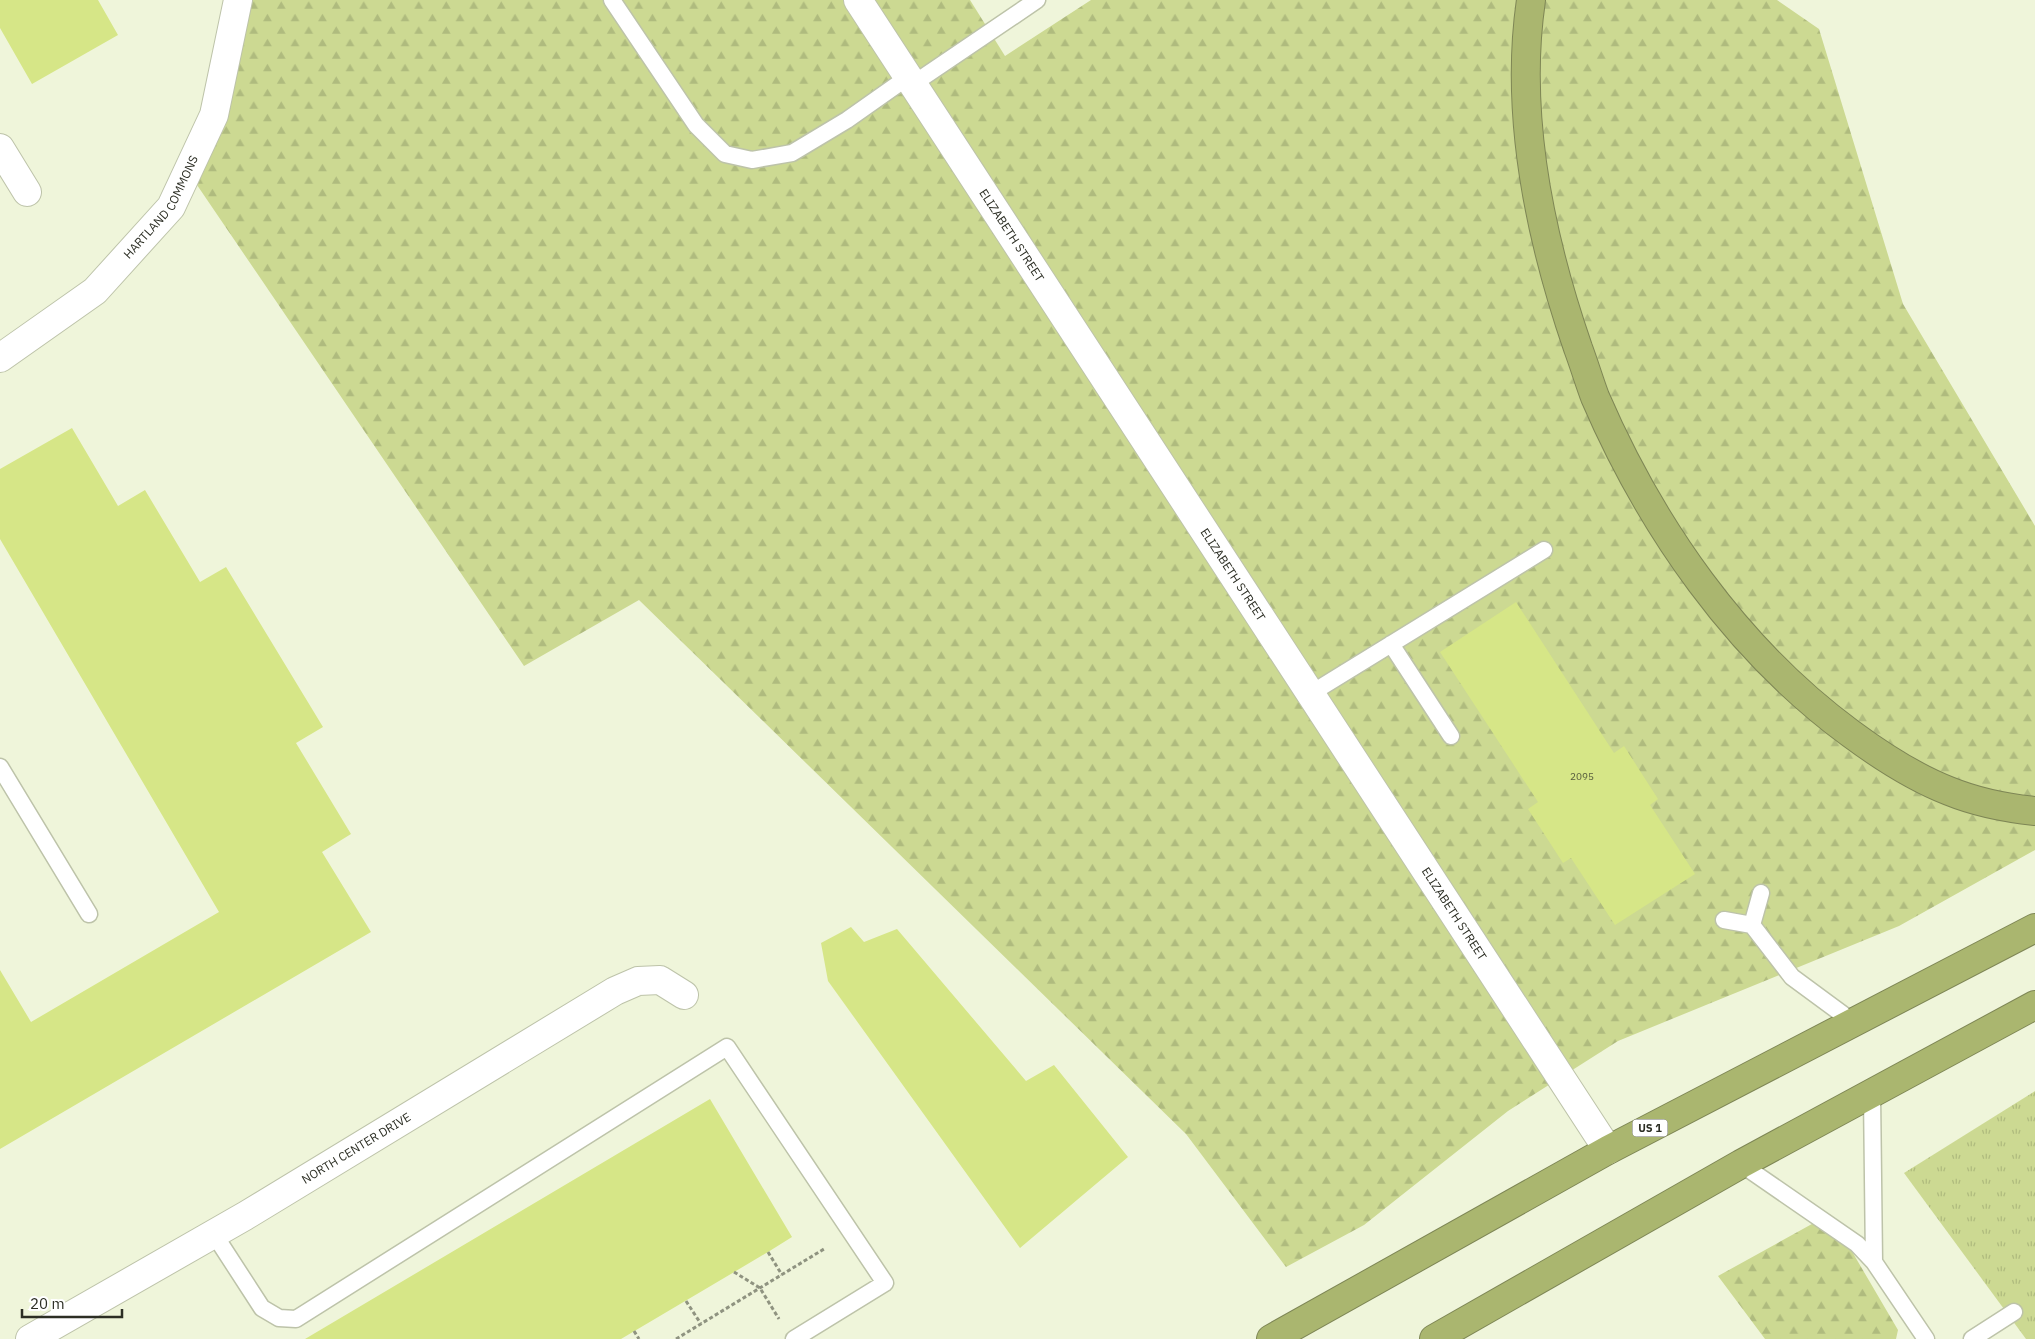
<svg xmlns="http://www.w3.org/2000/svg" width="2035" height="1339" font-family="'IBM Plex Sans',sans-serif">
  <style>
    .grass { fill: url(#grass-tufts) }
    .forest { fill: url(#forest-firs) }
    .building { fill: #d6e687 }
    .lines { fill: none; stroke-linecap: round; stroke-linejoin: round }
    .lane-casing { stroke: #bdc3a9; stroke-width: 19 }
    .street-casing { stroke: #bdc3a9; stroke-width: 30 }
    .highway-casing { stroke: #7e8655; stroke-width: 30 }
    .path { stroke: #8f9380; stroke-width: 3; stroke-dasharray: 4 2.5; stroke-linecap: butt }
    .lane { stroke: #fff; stroke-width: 16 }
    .street { stroke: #fff; stroke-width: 28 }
    .highway { stroke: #aab66f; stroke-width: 28 }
    .labels { text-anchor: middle; stroke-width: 4.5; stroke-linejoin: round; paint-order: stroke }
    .number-label { font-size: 10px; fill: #565c3d }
    .shield { fill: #fff; stroke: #6b6d66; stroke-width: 1 }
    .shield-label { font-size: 11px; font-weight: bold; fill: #2c2e24 }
    .street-label { font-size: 12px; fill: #2c2e24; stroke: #fff }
  </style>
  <defs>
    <pattern id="grass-tufts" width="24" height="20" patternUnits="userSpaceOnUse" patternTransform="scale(1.25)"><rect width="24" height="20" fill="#ccd992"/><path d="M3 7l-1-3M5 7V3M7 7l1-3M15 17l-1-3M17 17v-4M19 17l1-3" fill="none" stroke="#afbb7e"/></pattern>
    <pattern id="forest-firs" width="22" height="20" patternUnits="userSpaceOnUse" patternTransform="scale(1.25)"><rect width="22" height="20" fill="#ccd992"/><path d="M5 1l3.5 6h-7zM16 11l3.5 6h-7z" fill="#afbb7e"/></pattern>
  </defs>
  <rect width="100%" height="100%" fill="#eff5da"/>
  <path class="grass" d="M2035,1091V1339H2026L1904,1173Z"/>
  <path class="forest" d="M247,0H970L1005,56L1091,0H1777L1819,29L1903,304L2035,526V850L1899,926L1618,1041L1508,1111L1364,1225L1286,1267L1186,1134L639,600L524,666L197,185Z
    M1830,1214L1898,1330L1896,1339H1765L1718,1276Z"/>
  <path class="building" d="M0,0H98L118,35L32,84L0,28Z
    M72,428L118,506L145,490L200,582L226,567L323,727L296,743L351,834L322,852L371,932L0,1149V970L31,1022L219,912L0,539V469Z
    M1516,602L1614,753L1624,746L1658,799L1650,805L1695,874L1615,925L1571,858L1563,863L1528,809L1538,802L1440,652Z
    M851,927L864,942L897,929L1026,1081L1054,1065L1128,1157L1020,1248L828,981L821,943Z
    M710,1099L792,1237L768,1252L621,1339H305Z"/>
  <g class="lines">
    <g class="lane-casing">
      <path id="lane" d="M612,0L696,125L725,154L752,160L792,153L847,120L908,77
        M913,84L1037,0
        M1391,644L1451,736
        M1310,694L1544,550
        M0,767L89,914
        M1724,920L1752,925L1792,977L1853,1022
        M1752,925L1761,893
        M1872,1094L1874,1262
        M1741,1164L1857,1244L1874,1262L1926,1339
        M214,1234L262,1308L279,1318L296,1319L727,1047L885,1283L794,1339
        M1972,1339L2014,1312"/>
    </g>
    <g class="street-casing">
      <g id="street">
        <path id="s1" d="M858,0L1608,1150"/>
        <path d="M0,148L27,192"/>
        <path id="s2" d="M0,358L95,291L171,207L214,115L238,0"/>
        <path id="s3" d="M30,1339L245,1216L615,991L638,981L660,980L684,995"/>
      </g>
    </g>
    <g class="highway-casing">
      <path id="highway" d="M1531,0C1514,116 1540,238 1578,348C1584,364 1589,381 1595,397C1651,527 1736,649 1850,733C1881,756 1913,777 1949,791C1976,802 2006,808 2035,811
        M1271,1339L1608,1150L2035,928
        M1434,1339L1741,1164L2035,1005"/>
    </g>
    <path class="path" d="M768,1252L782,1275
      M734,1272L760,1288L779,1319
      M686,1301L701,1324
      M634,1331L639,1339
      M676,1339L824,1249"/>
    <use href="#lane" class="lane"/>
    <use href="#street" class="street"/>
    <use href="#highway" class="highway"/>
  </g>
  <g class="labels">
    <g class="number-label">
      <text x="1582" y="780">2095</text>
    </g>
    <rect class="shield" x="1632.5" y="1119.5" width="35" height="17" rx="4"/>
    <g class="shield-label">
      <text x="1650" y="1132">US 1</text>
    </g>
    <g class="street-label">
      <text dy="4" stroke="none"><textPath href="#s2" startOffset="224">HARTLAND COMMONS</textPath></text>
      <text dy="4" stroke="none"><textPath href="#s1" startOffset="281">ELIZABETH STREET</textPath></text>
      <text dy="4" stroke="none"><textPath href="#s1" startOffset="686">ELIZABETH STREET</textPath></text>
      <text dy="4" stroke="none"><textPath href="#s1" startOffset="1091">ELIZABETH STREET</textPath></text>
      <text dy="4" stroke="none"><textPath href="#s3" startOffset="378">NORTH CENTER DRIVE</textPath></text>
    </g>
  </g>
  <path d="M22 1309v8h100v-8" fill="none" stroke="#2c2e24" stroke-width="2.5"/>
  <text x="30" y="1309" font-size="15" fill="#2c2e24" stroke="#ffffff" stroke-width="4" paint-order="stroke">20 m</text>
</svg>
